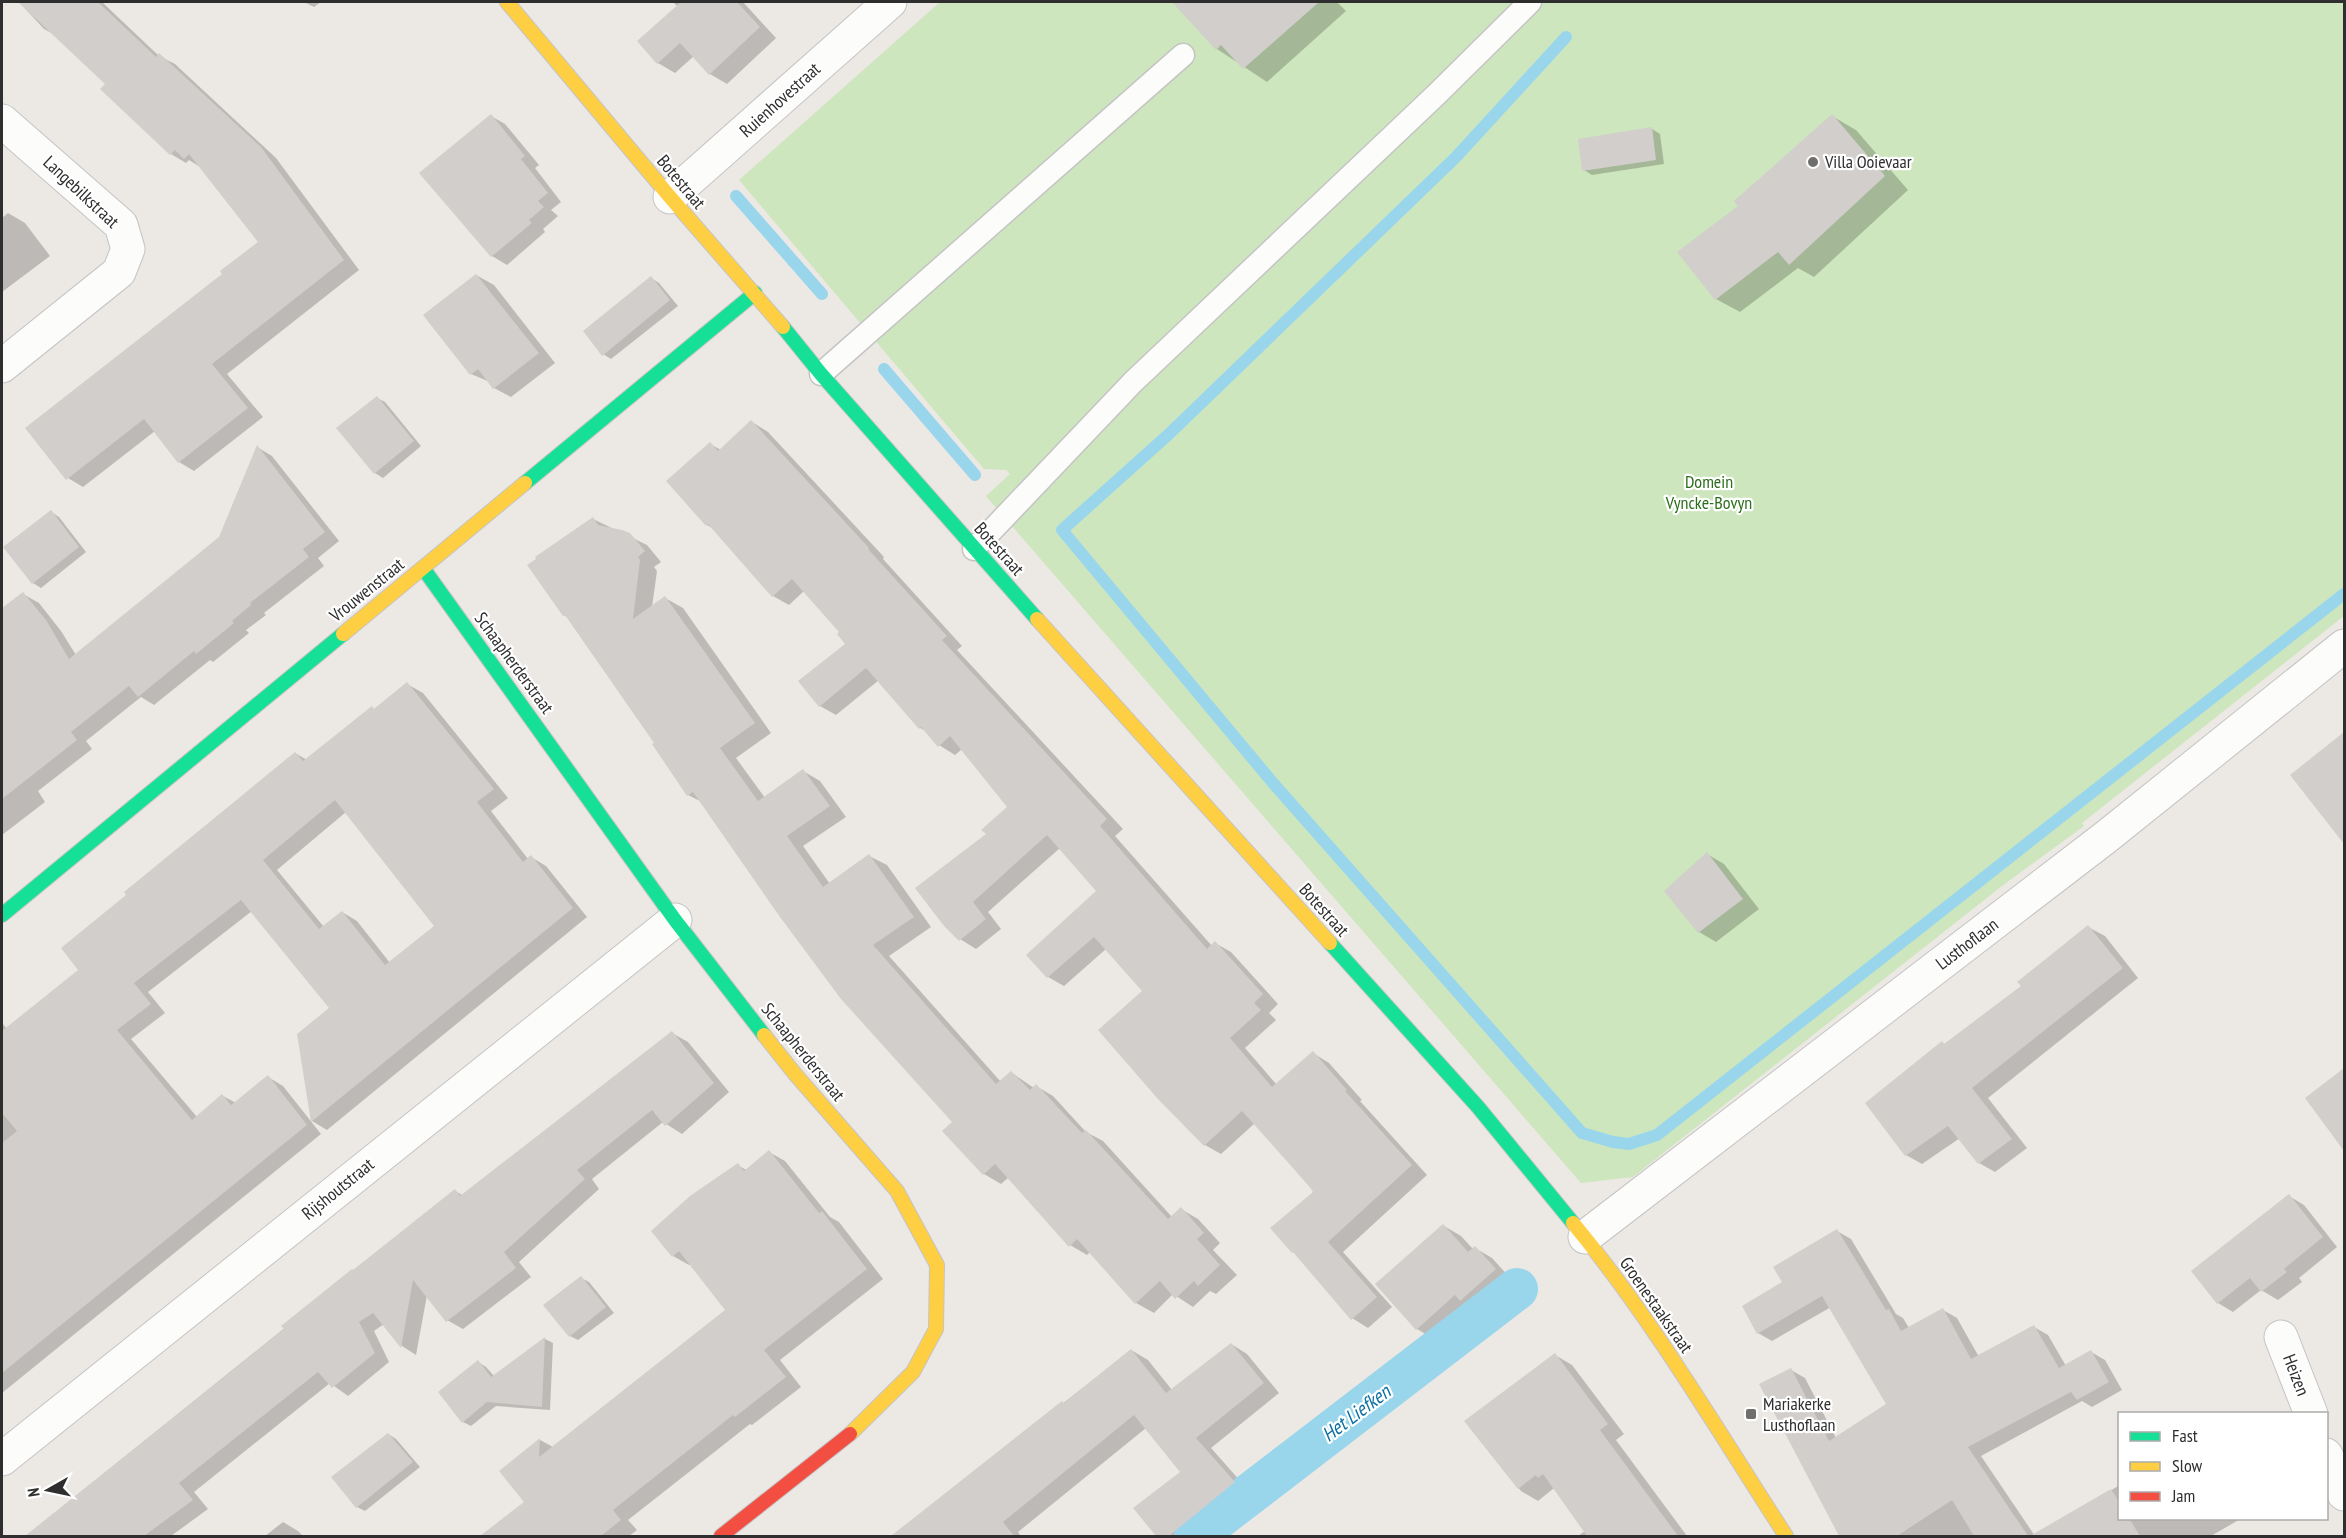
<svg xmlns="http://www.w3.org/2000/svg" width="2346" height="1538" font-family="'PT Sans Narrow',sans-serif">
  <style>
    .green { fill: #cee6be }
    .shadow { fill: #0003; fill-rule: evenodd }
    .lines { fill: none; stroke-linecap: round; stroke-linejoin: round }
    .stream { stroke: #99d6ec; stroke-width: 12 }
    .canal { stroke: #99d6ec; stroke-width: 42 }
    .building { fill: #d1cecb; fill-rule: evenodd }
    .lane-casing { stroke: #c5c4c5; stroke-width: 25 }
    .street-casing { stroke: #c5c4c5; stroke-width: 35 }
    .fast-casing { stroke: #c5c4c5; stroke-width: 16 }
    .slow-casing { stroke: #c5c4c5; stroke-width: 16 }
    .jam-casing { stroke: #c5c4c5; stroke-width: 16 }
    .lane { stroke: #fcfcfb; stroke-width: 22 }
    .street { stroke: #fcfcfb; stroke-width: 33 }
    .fast { stroke: #16e098; stroke-width: 14 }
    .slow { stroke: #ffcf43; stroke-width: 14 }
    .jam { stroke: #f24e42; stroke-width: 14 }
    .poi-dot { fill: #706f6e; stroke: #fff; stroke-width: 2 }
    .labels { text-anchor: middle; stroke-width: 4.5; stroke-linejoin: round; paint-order: stroke }
    .street-label { font-size: 18px; fill: #2e2e2e; stroke: #fff }
    .poi-label { font-size: 18px; fill: #2e2e2e; stroke: #fff; text-anchor: start }
    .park-label { font-size: 18px; fill: #2c6e1b; stroke: #fff }
    .water-label { font-size: 20px; font-style: italic; fill: #0d6fa3; stroke: #fff }
  </style>
  <rect width="100%" height="100%" fill="#ece8e4"/>
  <path class="green" d="M940,2H2344V616L2082,823L2084,826L2002,886L1633,1177L1581,1183L986,496L1010,474L1006,470L984,469L739,180Z"/>
  <path class="shadow" d="M19,2H102L159,56L175,64L276,158L359,270L227,374L263,417L194,471L179,462L155,431L83,487L68,478L224,274L260,243L200,167L189,160L186,163L171,154L107,83L57,36L44,29Z
    M304,2H321L314,7Z
    M673,2H743L776,38L727,84L710,74L694,56L675,73L658,63L678,7Z
    M1181,2H1337L1346,11L1267,82L1217,49Z
    M491,116L505,124L539,165L535,168L561,202L551,210L558,216L543,229L545,232L507,265L492,256Z
    M1832,116L1856,130L1908,190L1814,277L1798,268L1740,312L1716,299L1740,206Z
    M1652,129L1660,134L1664,164L1592,175L1584,170Z
    M8,213L25,223L50,256L2,292V218Z
    M476,275L494,285L555,363L511,397L494,388L490,382L471,374Z
    M651,278L659,283L678,306L611,359L603,354Z
    M377,398L385,402L421,446L383,478L375,473L338,428Z
    M752,422L768,432L884,557L883,559L962,646L957,650L1123,829L1115,836L1212,946L1215,943L1231,952L1278,1004L1269,1013L1276,1020L1245,1048L1277,1085L1313,1053L1329,1063L1362,1100L1360,1101L1427,1175L1343,1252L1392,1307L1368,1328L1352,1318L1299,1256L1293,1252L1315,1193L1255,1123L1221,1154L1205,1145L1144,991L1106,949L1064,986L1048,977L1098,891L1060,848L988,912L1001,929L976,949L960,939L988,834L1009,807L962,749L955,755L939,745L928,732L920,728L879,680L836,715L820,706L800,681L847,644L842,633L804,591L789,605L773,596L716,530L707,525L710,444L721,450Z
    M257,447L272,456L339,541L318,558L324,566L264,613L266,615L246,630L249,633L213,662L210,660L154,705L141,697L86,741L92,749L38,791L45,802L2,835V671L12,650L2,636V610L23,594L39,603L61,631L76,655L220,538Z
    M51,512L59,517L86,552L41,588L33,583Z
    M593,519L647,545L661,562L654,567L657,571L652,607L665,598L683,608L771,733L736,758L765,798L803,771L820,781L846,817L803,846L830,884L869,856L887,865L931,927L889,956L1001,1082L1012,1073L1034,1088L1036,1086L1053,1096L1086,1132L1103,1141L1172,1217L1181,1209L1198,1219L1220,1243L1213,1250L1237,1275L1216,1294L1210,1291L1193,1307L1173,1294L1154,1313L1136,1303L1090,1252L1087,1255L1070,1245L1009,1177L1001,1184L984,1174L944,1131L954,1122L702,802L688,795L656,743L568,618L564,615Z
    M407,684L423,693L508,798L491,811L528,859L531,857L546,866L587,917L327,1130L312,1121L299,1035L332,1008L252,911L148,992L165,1013L131,1039L197,1117L223,1096L236,1103L268,1077L283,1086L321,1134L2,1393V1023L7,1029L80,970L295,753L307,760ZM346,812L436,926L390,963L357,921L342,912L324,927L277,870Z
    M2344,733V842L2292,775Z
    M1707,854L1724,864L1759,909L1716,942L1699,932Z
    M2088,927L2105,936L2138,978L1988,1098L2027,1148L1995,1172L1979,1163L1960,1138L1922,1164L1906,1155L1942,1043L1946,1045L2023,986Z
    M672,1033L688,1042L729,1092L682,1134L663,1122L592,1179L599,1189L519,1262L531,1277L463,1329L447,1320L427,1295L416,1355L402,1346L384,1324L374,1331L389,1362L348,1396L330,1383L194,1492L208,1509L171,1536H26L455,1191L462,1195Z
    M2344,1070V1145L2340,1143L2307,1098Z
    M769,1152L785,1161L830,1217L839,1222L883,1279L780,1360L801,1387L752,1425L750,1424L628,1520L637,1530L629,1536H482L526,1503L501,1471L540,1440L553,1447L727,1310L691,1264L689,1265L673,1256L738,1165L746,1170Z
    M2289,1196L2304,1205L2337,1247L2299,1278L2302,1282L2278,1300L2261,1290L2233,1312L2218,1303Z
    M1444,1226L1461,1236L1473,1249L1475,1248L1492,1258L1512,1280L1478,1310L1471,1306L1434,1339L1417,1329Z
    M1837,1231L1851,1239L1896,1314L1903,1318L1909,1328L1943,1310L1957,1318L1979,1357L2034,1327L2048,1335L2066,1366L2091,1352L2105,1360L2122,1390L2092,1407L2082,1401L1981,1456L2035,1536H1841L1761,1385L1791,1370L1805,1378L1836,1438L1888,1404L1831,1307L1772,1341L1758,1333L1784,1283Z
    M581,1278L589,1282L614,1313L578,1340L570,1336Z
    M545,1339L553,1343L550,1410L496,1406L471,1426L463,1422L478,1362L486,1367L494,1376Z
    M1231,1344L1247,1354L1279,1393L1211,1448L1250,1492L1197,1536H1158L1135,1508L1182,1473L1146,1428L1018,1532L1021,1536H923L912,1522L1131,1350L1148,1360L1172,1390Z
    M1555,1355L1572,1365L1624,1434L1616,1440L1687,1536H1578L1585,1531L1554,1488L1538,1501L1521,1491L1466,1421Z
    M388,1434L396,1439L420,1467L365,1511L357,1507Z
    M2120,1485V1518H2242L2211,1536H2068L2059,1521Z
    M283,1522L298,1531L303,1536H265Z"/>
  <g class="lines">
    <path class="stream" d="M1566,37L1456,157L1169,434L1062,530L1273,783L1582,1133L1613,1142L1629,1144L1657,1135L2344,594
      M736,196L822,294
      M884,369L975,475"/>
    <path class="canal" d="M1195,1536L1517,1289"/>
  </g>
  <path class="building" d="M18,2H98L156,57L159,53L261,147L344,260L212,364L248,408L178,463L144,419L66,480L25,428L222,274L220,271L258,242L189,154L184,159L175,150L170,155L100,89L105,84Z
    M681,2H737L760,27L709,75L680,43L657,64L637,41Z
    M1172,2H1319L1243,69L1221,45L1216,50Z
    M491,114L525,156L521,159L548,193L538,201L544,207L529,220L532,223L491,257L419,173Z
    M1832,114L1885,176L1789,265L1778,252L1715,300L1677,252L1738,206L1734,201Z
    M1652,127L1656,160L1582,171L1578,139Z
    M476,274L539,353L493,389L478,369L470,375L423,315Z
    M651,276L670,300L602,356L583,331Z
    M377,396L414,441L374,474L336,428Z
    M751,420L869,548L868,549L947,636L942,640L1107,819L1100,826L1207,949L1215,941L1263,994L1254,1003L1261,1010L1230,1038L1272,1087L1313,1051L1347,1090L1345,1091L1412,1165L1328,1242L1377,1297L1351,1320L1293,1252L1292,1253L1270,1228L1313,1192L1309,1186L1242,1111L1204,1146L1158,1099L1098,1030L1142,991L1094,937L1047,978L1026,955L1096,891L1047,835L973,902L986,919L959,941L944,926L915,888L986,834L981,830L1007,807L950,736L938,747L921,727L919,729L866,668L819,707L798,681L845,644L837,634L839,632L792,579L772,597L708,524L706,526L666,481L710,442L718,451Z
    M257,445L325,532L303,549L309,557L250,603L251,605L232,621L234,623L196,654L194,651L138,697L129,686L71,732L77,740L2,799V608L23,592L46,620L69,659L219,537Z
    M51,510L79,547L32,584L3,547Z
    M593,517L598,525L622,530L630,533L645,551L638,557L640,560L633,619L665,596L755,723L720,748L758,801L803,769L830,806L787,836L823,887L869,854L914,917L873,945L996,1084L1011,1071L1030,1090L1036,1084L1082,1133L1086,1130L1168,1219L1181,1207L1204,1233L1197,1239L1220,1265L1198,1286L1194,1281L1175,1299L1160,1281L1135,1304L1077,1239L1069,1247L995,1164L983,1175L942,1131L952,1122L841,999L780,917L693,792L687,796L652,744L654,743L565,615L563,616L527,565L536,559L535,557Z
    M407,682L494,789L477,802L523,862L531,855L573,908L311,1122L297,1034L329,1008L241,900L134,983L151,1004L117,1030L192,1120L222,1094L231,1105L268,1075L307,1125L2,1373V1143L17,1131L2,1113V1031L78,970L61,948L126,895L124,892L295,752L303,761L372,706L374,709ZM335,800L434,926L385,965L342,911L319,929L263,860Z
    M2344,732V844L2290,775Z
    M1707,852L1743,899L1698,933L1664,891Z
    M2088,925L2123,968L1972,1088L2012,1139L1978,1164L1948,1126L1905,1156L1865,1103L1942,1041L1944,1044L2021,986L2017,982Z
    M672,1031L714,1083L665,1126L652,1110L577,1170L585,1179L504,1252L516,1268L446,1322L413,1280L401,1348L373,1313L359,1322L375,1353L332,1388L318,1372L179,1483L193,1500L144,1536H25L284,1329L281,1326L352,1269L353,1270L455,1189L460,1196Z
    M2344,1068V1151L2305,1098Z
    M769,1150L819,1213L822,1211L867,1269L764,1350L786,1377L735,1417L733,1415L613,1510L621,1520L601,1536H480L524,1502L499,1471L540,1438L539,1457L725,1310L679,1251L672,1257L651,1231L690,1196L738,1163L744,1171Z
    M2289,1194L2323,1237L2284,1269L2287,1272L2261,1292L2250,1278L2217,1304L2191,1271Z
    M1443,1224L1468,1252L1475,1246L1496,1269L1460,1301L1455,1295L1416,1330L1375,1284Z
    M1837,1229L1886,1310L1889,1309L1901,1331L1943,1308L1971,1359L2034,1325L2059,1368L2091,1350L2109,1382L2077,1400L2071,1392L1968,1447L2028,1536H1974L1952,1500L1897,1536H1839L1759,1384L1791,1368L1829,1441L1886,1404L1822,1296L1757,1334L1742,1306L1782,1282L1773,1267Z
    M581,1276L606,1307L569,1337L543,1305Z
    M545,1337L542,1407L487,1402L462,1423L438,1392L478,1360L491,1377Z
    M1231,1343L1264,1383L1196,1438L1235,1482L1169,1536H1156L1133,1508L1180,1472L1134,1415L1003,1522L1014,1536H891L1062,1401L1064,1403L1131,1349L1166,1393Z
    M1555,1353L1608,1424L1600,1430L1678,1536H1587L1543,1474L1538,1478L1536,1475L1518,1489L1464,1421Z
    M388,1433L413,1462L356,1508L331,1477Z
    M2111,1489L2120,1503V1518H2129L2140,1536H2030Z"/>
  <g class="lines">
    <g class="lane-casing">
      <path id="lane" d="M821,374L1183,55
        M974,549L1133,382L1437,94L1530,2"/>
    </g>
    <g class="street-casing">
      <path id="street" d="M2,121L121,225L128,249L119,272L2,366
        M670,197L890,2
        M1585,1237L2106,837L2344,646
        M2281,1337L2311,1414
        M2326,1455L2344,1494
        M2,1459L675,920"/>
    </g>
    <g class="fast-casing">
      <path id="fast" d="M783,327L821,374L1037,619
        M525,483L755,293
        M423,568L675,920L764,1035
        M2,915L343,634
        M1330,943L1478,1107L1573,1223"/>
    </g>
    <g class="slow-casing">
      <path id="slow" d="M507,2L670,197L783,327
        M1037,619L1330,943
        M343,634L525,483
        M764,1035L795,1074L897,1191L937,1265L936,1329L913,1372L850,1434
        M1573,1223C1653,1320 1718,1431 1786,1536"/>
    </g>
    <g class="jam-casing">
      <path id="jam" d="M721,1536L850,1434"/>
    </g>
    <use href="#lane" class="lane"/>
    <use href="#street" class="street"/>
    <use href="#fast" class="fast"/>
    <use href="#slow" class="slow"/>
    <use href="#jam" class="jam"/>
  </g>
  <g class="poi-dot">
    <circle cx="1813" cy="162" r="6"/>
    <rect x="1745" y="1408" width="12" height="12" rx="3"/>
  </g>
  <g class="labels">
    <g class="street-label">
      <text transform="translate(780 100) rotate(-42)" y="6">Ruienhovestraat</text>
      <text transform="translate(681 182) rotate(50)" y="6">Botestraat</text>
      <text transform="translate(81 192) rotate(43)" y="6">Langebilkstraat</text>
      <text transform="translate(999 549) rotate(48)" y="6">Botestraat</text>
      <text transform="translate(367 590) rotate(-39)" y="6">Vrouwenstraat</text>
      <text transform="translate(514 663) rotate(54)" y="6">Schaapherderstraat</text>
      <text transform="translate(1324 910) rotate(48)" y="6">Botestraat</text>
      <text transform="translate(1967 944) rotate(-37)" y="6">Lusthoflaan</text>
      <text transform="translate(803 1052) rotate(51)" y="6">Schaapherderstraat</text>
      <text transform="translate(338 1189) rotate(-39)" y="6">Rijshoutstraat</text>
      <text transform="translate(1656 1305) rotate(55)" y="6">Groenestaakstraat</text>
      <text transform="translate(2296 1375) rotate(69)" y="6">Heizen</text>
    </g>
    <g class="poi-label">
      <text x="1825" y="168">Villa Ooievaar</text>
      <text x="1763" y="1410">Mariakerke<tspan x="1763" dy="21">Lusthoflaan</tspan></text>
    </g>
    <g class="park-label">
      <text x="1709" y="488">Domein<tspan x="1709" dy="21">Vyncke-Bovyn</tspan></text>
    </g>
    <g class="water-label">
      <text transform="translate(1356 1413) rotate(-37)" y="7">Het Liefken</text>
    </g>
  </g>
  <rect width="2346" height="1538" fill="none" stroke="#2e2e2e" stroke-width="6"/>
  <rect x="2118" y="1412" width="210" height="108" fill="#ffffff" stroke="#ababab" stroke-width="1.5"/>
  <rect x="2130" y="1432" width="30" height="9" fill="#16e098" stroke="#ababab" stroke-width="1.5"/>
  <text x="2172" y="1442" font-size="18" fill="#2e2e2e">Fast</text>
  <rect x="2130" y="1462" width="30" height="9" fill="#ffcf43" stroke="#ababab" stroke-width="1.5"/>
  <text x="2172" y="1472" font-size="18" fill="#2e2e2e">Slow</text>
  <rect x="2130" y="1492" width="30" height="9" fill="#f24e42" stroke="#ababab" stroke-width="1.5"/>
  <text x="2172" y="1502" font-size="18" fill="#2e2e2e">Jam</text>
  <g transform="translate(48 1490) rotate(261)" stroke="#ffffff" stroke-width="4.5" paint-order="stroke">
  <path d="M0-4.5L10 22L0 15L-10 22Z" fill="#2e2e2e"/>
  <text y="-9" font-size="16" font-weight="bold" text-anchor="middle" fill="#2e2e2e">N</text>
  </g>
</svg>
